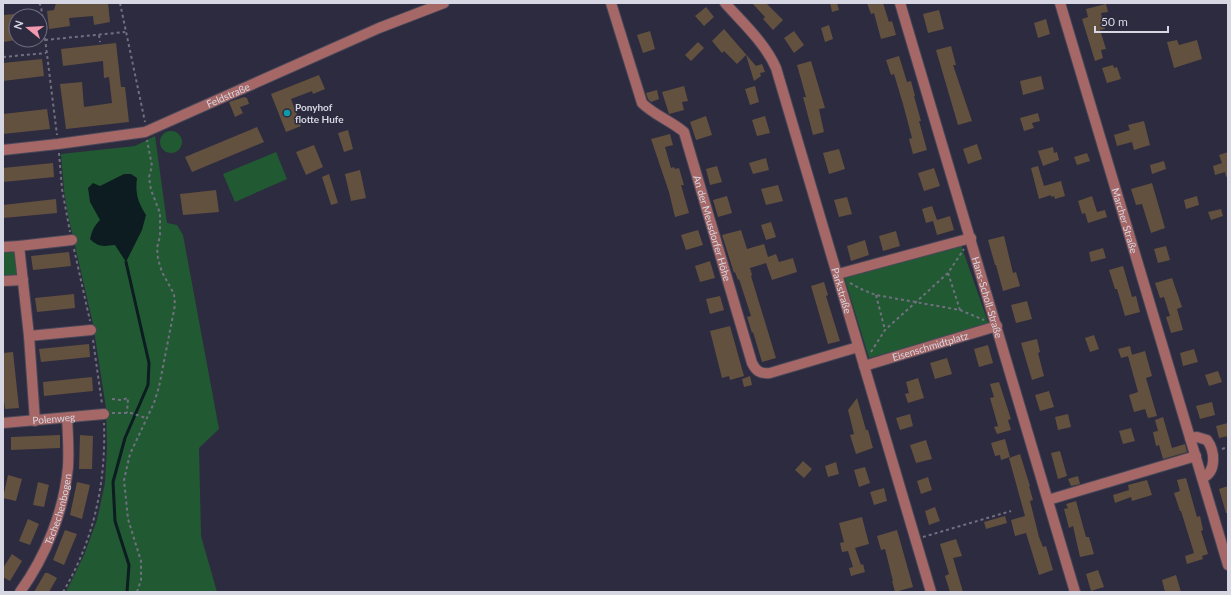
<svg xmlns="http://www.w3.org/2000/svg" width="1231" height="595" font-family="Lato,sans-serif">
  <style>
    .green { fill: #215a32 }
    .water { fill: #0c1c21 }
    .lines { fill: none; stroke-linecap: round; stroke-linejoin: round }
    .stream { stroke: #0c1c21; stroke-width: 3 }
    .building { fill: #635140 }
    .minor-casing { stroke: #484759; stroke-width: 12 }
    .path { stroke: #717081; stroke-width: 2; stroke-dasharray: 3 3; stroke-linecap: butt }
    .minor { stroke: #a66867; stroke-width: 10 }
    .culture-dot { fill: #0f9aa8; stroke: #2d2b3f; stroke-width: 1.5 }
    .labels { text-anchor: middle; stroke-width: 3; stroke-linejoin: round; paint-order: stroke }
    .street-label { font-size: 10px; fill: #d7d7e4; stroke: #2d2b3f }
    .poi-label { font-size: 10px; font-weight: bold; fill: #d7d7e4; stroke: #2d2b3f; text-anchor: start }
  </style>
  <rect width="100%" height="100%" fill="#2d2b3f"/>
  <path class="green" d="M160 142a11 11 0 1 1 22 0a11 11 0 1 1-22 0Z
    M155,136L167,223L177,225L183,235L219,429L199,448L201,536L217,592H66L84,555L97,520L105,483L107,446L106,408L93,324L68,215L64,190L61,154L135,146Z
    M276,152L287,179L235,202L223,174Z
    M961,245L989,325L869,358L844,276Z
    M19,246L23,280L3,281V247Z"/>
  <path class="water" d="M124,174H131L137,178C135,194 138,202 146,215L142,230L126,262L115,245C104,246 99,248 90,239C92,231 94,226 100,220L90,202L88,188L93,183L100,186Z"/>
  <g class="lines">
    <path class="stream" d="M126,262L149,363L148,385L125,438L113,482L115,521L129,565L127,592"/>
  </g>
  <path class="building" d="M56,3H108L110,22L94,25L93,16L69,18L70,26L49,29L47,11L54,10Z
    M752,3H766L783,20L773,30L763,19L765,17Z
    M830,3H837L839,10L832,12Z
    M867,3H883L889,22L892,21L896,35L881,39L874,13L871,14Z
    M1106,4L1108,12L1101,13L1105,29L1100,30L1106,49L1101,50L1103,58L1095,61L1082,19L1088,17L1086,9Z
    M706,7L714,17L704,26L695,16Z
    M939,10L944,29L928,33L923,14Z
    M16,14V40L3,42V15Z
    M1046,19L1050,34L1038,38L1034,23Z
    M829,25L833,39L825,42L821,28Z
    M724,29L756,66L762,64L765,72L760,73L761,76L754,81L746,55L737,64L724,51L722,53L712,41Z
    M650,31L655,49L643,53L637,35Z
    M794,31L804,45L794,53L784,38Z
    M1177,40L1179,45L1197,40L1202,59L1174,68L1167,42Z
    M698,42L704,48L691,61L685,55Z
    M116,43L121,87H125L129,122L66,129L60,84L82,82L84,107L112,103L109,77L104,78L103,61L63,66L61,49Z
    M951,46L956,65H953L972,121L958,125L936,50Z
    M899,56L907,82L911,81L915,96H914L921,121H919L927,150L913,154L909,139L912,138L903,104L894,74L891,75L886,60Z
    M42,59L44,76L3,81V63Z
    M811,61L825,108L819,109L824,132L813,135L803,97H806L797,65Z
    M1113,65L1114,68L1117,67L1121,79L1107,83L1102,68Z
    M319,75L325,89L313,94L312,91L291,99L301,126L286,132L271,94Z
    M1041,76L1044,89L1023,95L1020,81Z
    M684,86L688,101L682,102L684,110L669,114L662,92Z
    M755,86L759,102L750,105L745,89Z
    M657,90L659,99L651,102L648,99L646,93Z
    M244,97L247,98L249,104L240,107L243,113L235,117L229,102Z
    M47,109L50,129L3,134V114Z
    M1038,113L1040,121L1032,123L1034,128L1024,131L1020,118Z
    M706,116L712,135L696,140L690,122Z
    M765,116L770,133L757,136L752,120Z
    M1144,121L1150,145L1134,150L1132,142L1117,146L1114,135L1130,130L1128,125Z
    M257,127L264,142L192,172L185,157Z
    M348,130L353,149L344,152L338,133Z
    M670,134L673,145L665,147L671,168L674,167L675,169L679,168L684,185H681L689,213L675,217L669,192L651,139Z
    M977,144L982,159L968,164L963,149Z
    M314,145L323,167L306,175L296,152Z
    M1053,147L1054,153L1057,152L1059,160L1043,166L1038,151Z
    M839,149L845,169L829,174L823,153Z
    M1228,152V176L1226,177L1225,172L1215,175L1213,166L1222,163L1219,155Z
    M1087,153L1090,161L1077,165L1074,157Z
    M766,158L769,170L753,174L749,163Z
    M1164,161L1166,169L1152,174L1150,165Z
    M53,163L54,177L3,182V168Z
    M717,166L722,182L710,185L706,169Z
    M1038,166L1044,186L1061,181L1065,196L1055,199L1054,196L1051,197V195L1039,199L1031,168Z
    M934,168L940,186L924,191L918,173Z
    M360,170L366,198L351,201L345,174Z
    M329,174L338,203L331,205L322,177Z
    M1152,183L1165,228L1151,233L1142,204L1136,205L1131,189Z
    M778,185L783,201L766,205L761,189Z
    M216,190L219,212L183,215L180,194Z
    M727,196L732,213L718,217L713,200Z
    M1092,196L1097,212L1105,210L1107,217L1088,223L1085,213L1082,214L1078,201Z
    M1197,196L1199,205L1186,209L1184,200Z
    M847,197L852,214L839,217L834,200Z
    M56,199L57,213L3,218V205Z
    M932,206L937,220L950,216L954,230L937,235L933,221L926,223L922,209Z
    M1221,209L1223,216L1211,220L1208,212Z
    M771,222L776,237L766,240L761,225Z
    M698,230L703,245L686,250L681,235Z
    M741,230L747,249L764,244L768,257L776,254L779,262L793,258L797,272L772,280L766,263L750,268L752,275L751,276L776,358L762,362L753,332L752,333L747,317L751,316L739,279L738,280L735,272L734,273L722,235Z
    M896,231L900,246L883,251L879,236Z
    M1004,236L1013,273L1016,272L1020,286L1003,291L996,265H995L988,240Z
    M865,240L869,255L851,261L847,246Z
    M1166,246L1170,260L1158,263L1154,249Z
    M1103,248L1106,258L1091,262L1089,252Z
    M69,252L71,266L33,270L31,256Z
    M710,261L715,278L700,282L695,266Z
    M1123,266L1132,297L1136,296L1140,312L1125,316L1117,289H1115L1109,270Z
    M1172,278L1182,307L1177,309L1183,330L1171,333L1166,317L1170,316L1164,297L1160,298L1155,283Z
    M824,282L828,295L826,296L840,341L828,344L811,286Z
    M74,294L75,308L37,312L35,298Z
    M720,296L724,310L710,314L706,299Z
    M1027,301L1032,319L1016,323L1011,305Z
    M730,326L744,376L730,380L729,376L722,378L710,331Z
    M1094,335L1099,349L1090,352L1085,338Z
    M1037,339L1040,352L1038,353L1044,376L1032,380L1021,343Z
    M89,344L90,357L41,362L39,349Z
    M988,345L993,363L979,367L974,349Z
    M1130,346L1132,355L1121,358L1118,349Z
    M1194,349L1198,362L1183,366L1180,353Z
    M1145,351L1152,376L1146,378L1157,416L1148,418L1145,409L1134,412L1129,395L1138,392L1128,356Z
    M13,352L19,408L5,409L3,393V353Z
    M947,358L952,374L935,379L930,363Z
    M1218,371L1222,382L1209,386L1205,375Z
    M750,376L752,385L744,387L742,379Z
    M92,377L93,391L44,396L43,382Z
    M918,378L924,398L908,403L905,394L909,393L906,382Z
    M999,382L1011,419L1008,420L1011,430L997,434L994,427L998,426L990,398L994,397L990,384Z
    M1049,391L1054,407L1040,411L1035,395Z
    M857,398L866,430H868L873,448L856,454L850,435L854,434L848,410Z
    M1212,402L1215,415L1200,419L1196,406Z
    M910,414L913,426L900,430L896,418Z
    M1068,414L1071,427L1058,430L1055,417Z
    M1163,417L1172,448L1185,444L1187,452L1163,459L1159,445L1156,446L1153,432L1158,431L1155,420Z
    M1228,423V436L1219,438L1216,426Z
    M1131,428L1135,441L1123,444L1119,431Z
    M60,435V448L11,450V437Z
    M80,435L93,436L92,469H79Z
    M1005,439L1010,457L1001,460L1000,455L995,456L991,443Z
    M926,440L932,459L916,463L910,445Z
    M1060,451L1067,476L1058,479L1051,453Z
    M1020,454L1030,486H1029L1033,500L1030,501L1039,537L1043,547L1046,546L1053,570L1039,575L1026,533L1015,536L1011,520L1025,516L1009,458Z
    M803,461L812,469L804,478L795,470Z
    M836,462L839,474L828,477L825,466Z
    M865,467L870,483L859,487L854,470Z
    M8,475L22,479L16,501L3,498Z
    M1078,476L1080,484L1071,486L1068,479Z
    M928,477L932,490L921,494L917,481Z
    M1186,478L1197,517L1200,516L1203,530L1201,531L1208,554L1202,556L1203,559L1187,564L1185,556L1194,553L1181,511H1180L1174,493L1180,491L1177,480Z
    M1147,480L1152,495L1132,501L1131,497L1115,503L1113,495L1129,490L1128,485Z
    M38,482L49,485L44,507L33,505Z
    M77,482L90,485L82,519L70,515Z
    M1228,486V513H1226L1219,489Z
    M884,488L887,501L874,505L870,492Z
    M1076,501L1086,537H1089L1094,554L1080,557L1073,526L1069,528L1064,509L1068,508L1066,504Z
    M935,507L940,521L929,525L925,511Z
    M1005,516L1007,523L986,529L984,522Z
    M862,517L869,544L855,548L861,565L863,564L865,572L851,576L849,568L853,567L848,551L842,552L840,543L844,542L839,523Z
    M28,519L39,524L30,545L19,541Z
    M65,530L77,534L64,565L53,560Z
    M897,530L913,587L895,592L892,581H893L885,549L881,550L877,536Z
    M956,539L962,556L953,558L963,592H950L945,576L949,574L940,544Z
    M12,554L22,561L10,581L3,577V568Z
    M1098,570L1104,587L1091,591L1086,574Z
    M45,573H48L57,578L49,592H34Z
    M1176,575L1181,592H1165L1162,580Z"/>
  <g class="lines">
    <g class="minor-casing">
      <g id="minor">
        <path id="s1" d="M611,3L642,103C654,115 671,121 684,132L752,363C756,371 760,374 770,373L858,347"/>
        <path id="s2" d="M725,3C743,23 765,43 776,68L931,592"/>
        <path id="s3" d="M900,3L1075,592"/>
        <path id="s4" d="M1060,3L1228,565"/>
        <path id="s5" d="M3,150L58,144L145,132L379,28L444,3"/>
        <path d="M19,246L72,240"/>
        <path d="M3,247L19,246L29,336L35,421"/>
        <path d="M838,274L971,238"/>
        <path d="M3,281L23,280"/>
        <path d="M29,336L91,330"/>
        <path id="s6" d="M864,366L997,326"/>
        <path id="s7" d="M3,423L104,414"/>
        <path d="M1190,438L1197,437L1207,440C1215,451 1217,472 1202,478"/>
        <path d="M1048,500L1196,456"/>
        <path id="s8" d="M20,592C46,556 64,511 68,467C69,451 68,434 67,418"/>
      </g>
    </g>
    <path class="path" d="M39,3L41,6L57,135
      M120,3L145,122
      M99,35L100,42
      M45,40L125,32
      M3,57L46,53
      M59,153L62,189L70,232
      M74,249L90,321
      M948,273L960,310
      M850,283L863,290L876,295L960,310L984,320
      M876,295L885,330
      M93,340L102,404
      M871,352L885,330L948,273L964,249
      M112,399L121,400L128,398L127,413
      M112,413H131L146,418
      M1222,449L1228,447
      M923,537L1011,511
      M63,592C94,540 106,483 104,423
      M137,592L141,580V561L128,519L124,480L130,454L154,403L159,387L175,305L174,294L162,272L158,259L157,248L160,236V213L151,190L149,177L152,166L147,140"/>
    <use href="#minor" class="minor"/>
  </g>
  <circle class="culture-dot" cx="287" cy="113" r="4"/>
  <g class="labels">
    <g class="street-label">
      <text dy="4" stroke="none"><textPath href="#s5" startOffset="234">Feldstraße</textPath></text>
      <text dy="4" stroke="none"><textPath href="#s4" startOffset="227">Marcher Straße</textPath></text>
      <text dy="4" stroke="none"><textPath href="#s1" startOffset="256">An der Meusdorfer Höhe</textPath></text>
      <text dy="4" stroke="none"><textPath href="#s2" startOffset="315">Parkstraße</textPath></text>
      <text dy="4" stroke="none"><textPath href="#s3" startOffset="307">Hans-Scholl-Straße</textPath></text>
      <text dy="4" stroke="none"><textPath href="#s6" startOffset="69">Eisenschmidtplatz</textPath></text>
      <text dy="4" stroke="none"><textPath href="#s7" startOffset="51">Polenweg</textPath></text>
      <text dy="4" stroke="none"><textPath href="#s8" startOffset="92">Tschechenbogen</textPath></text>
    </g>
    <g class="poi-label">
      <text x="295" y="111">Ponyhof<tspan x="295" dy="12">flotte Hufe</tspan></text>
    </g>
  </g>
  <rect width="1231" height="595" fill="none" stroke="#d7d7e4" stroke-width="8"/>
  <g transform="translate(28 28) rotate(288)"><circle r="19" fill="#2d2b3f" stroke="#717081"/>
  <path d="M0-3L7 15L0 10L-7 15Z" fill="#f29aaf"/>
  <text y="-6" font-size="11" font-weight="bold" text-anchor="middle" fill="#d7d7e4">N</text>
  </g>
  <path d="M1095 26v6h73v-6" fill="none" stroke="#d7d7e4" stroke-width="2"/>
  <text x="1101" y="26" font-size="12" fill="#d7d7e4" stroke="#2d2b3f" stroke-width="3" paint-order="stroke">50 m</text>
</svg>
